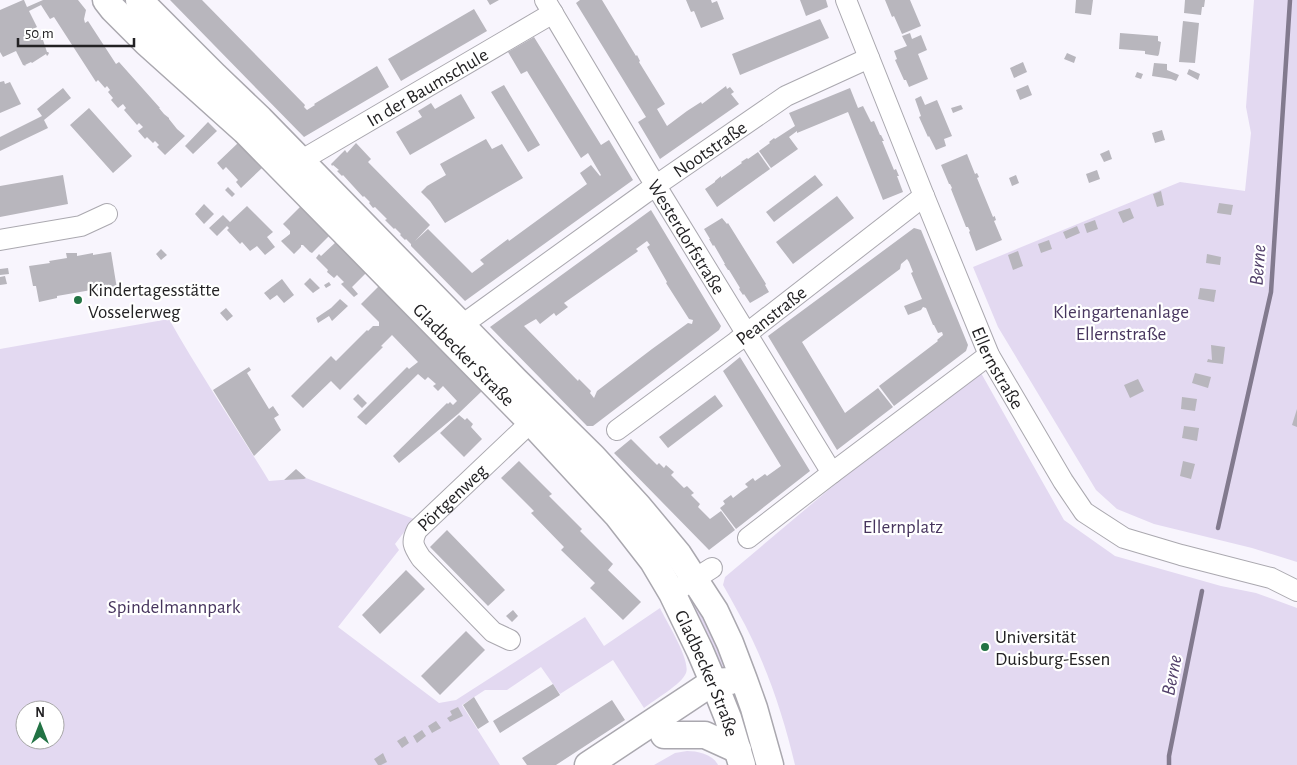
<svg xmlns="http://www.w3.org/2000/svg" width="1297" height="765" font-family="'Alegreya Sans',sans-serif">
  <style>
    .green { fill: #e3d9f1; fill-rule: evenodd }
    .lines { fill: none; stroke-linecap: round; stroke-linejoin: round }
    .stream { stroke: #827a8e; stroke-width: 4.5 }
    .building { fill: #b8b6bd; fill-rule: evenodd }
    .minor-casing { stroke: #aaa8af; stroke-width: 22 }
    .major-casing { stroke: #aaa8af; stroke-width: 29 }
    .minor { stroke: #fff; stroke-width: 20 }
    .major { stroke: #fff; stroke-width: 26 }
    .poi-dot { fill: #227344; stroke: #fff; stroke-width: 2 }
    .labels { text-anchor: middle; stroke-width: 4.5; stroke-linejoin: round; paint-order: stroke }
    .street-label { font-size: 19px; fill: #232224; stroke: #fff }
    .poi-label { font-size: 19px; fill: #232224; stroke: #fff; text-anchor: start }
    .park-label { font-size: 19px; fill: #47355e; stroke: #fff }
    .water-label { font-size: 20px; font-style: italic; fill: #513f69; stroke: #fff }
  </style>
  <rect width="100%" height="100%" fill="#f8f5fd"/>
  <path class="green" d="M1254,0H1297V562L1252,548L1154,524L1117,509L1096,490L998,327L973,267L1180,182L1245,191L1251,133L1246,107Z
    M169,319C200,374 236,427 269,481L306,478L414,519L395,544L399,550L338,627L439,703L456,700L585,617L604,646L660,608C666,621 691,660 686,673C682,684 654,700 644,708L613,660L560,694L541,667L507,690H485L462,705L500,765H0V349ZM25,710H55V740H25Z
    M981,373L1064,520L1115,556L1221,586L1256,593L1297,608V765H795C785,722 771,679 752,639C743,620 733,603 723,585L725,577L839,481Z
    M693,594L728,663L723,679L691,614L690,598Z
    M687,751C697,751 713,754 718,765H654L675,753Z"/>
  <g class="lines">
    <path class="stream" d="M1218,528L1271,292L1290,0
      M1169,765V756L1202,591"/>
  </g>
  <path class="building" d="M23,0H24L27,7L43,0H78L86,10L84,19L85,23L88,21L116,64L119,62L160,108H159L164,114L169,118V119L177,129L185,136L165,155L157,147L159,145L155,141L153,143L147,137L145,139L138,131L143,127L139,123L137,125L124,110L126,108L123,104L118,108L111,100L113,98L108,92L110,90L107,86L105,88L98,80L96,82L54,17L50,19L41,5L29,11L37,27L35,28L43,40L47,52H48L49,53L48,55L47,56L46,54L32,63L31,62L25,65L26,66L23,65L16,51L3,57L0,52V10Z
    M170,0H202L305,105L304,107L307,110L315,105L314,104L377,66L389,87L304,137Z
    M487,0H499L490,5Z
    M580,0H602L636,56L637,55L640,61L639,62L665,104L657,109L667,126L687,111L701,102L702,104L726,86L727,89L730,87L734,92L731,94L739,104L660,159L638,122L646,117L576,3Z
    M686,0H711L712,3L717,1L724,19L701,28L694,11L691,12Z
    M800,0H826L828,7L806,16Z
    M885,0H910L921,26L902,34L894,16L892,17Z
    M1076,0H1093L1091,15L1075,13Z
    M1185,0H1205L1204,7H1202L1201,15L1184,13Z
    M474,9L487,31L401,81L388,59Z
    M820,19L829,38L740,75L732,54Z
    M1183,21L1199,23L1195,63L1179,62Z
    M910,33L912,39L921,35L927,50L918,54L928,79L909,87L906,80H904L895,60L897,59L894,51L907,46L902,36Z
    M1120,33L1158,36V41L1161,42L1159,54L1158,56L1145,54V51L1119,49Z
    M534,37L601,145L609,140L633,180L465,301L411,246V244L406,239L405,240L400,235L401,234L395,228L394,229L385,220L387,219L375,207L373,208L369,203L370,202L364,196L363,197L343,175L342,176L337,171L339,170L333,165L332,166L331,164L345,150L347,153L356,143L371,159L368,162L430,225L415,241L428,229L472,273L484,264L480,260L508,239L509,241L587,184L580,173L591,165L600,176L601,175L588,153L581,158L530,76L527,71L521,74L508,52Z
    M1067,53L1076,57L1074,63L1064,59Z
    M1023,62L1027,72L1014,78L1010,68Z
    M1154,63L1167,64V70L1179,75L1176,81L1171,79L1152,76Z
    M1189,69L1200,74L1198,80L1187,74Z
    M1137,72L1143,74L1141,79L1135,77Z
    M4,81L5,84L10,82L21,104L0,113V82Z
    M504,85L540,145L528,152L491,92Z
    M1028,85L1032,95L1020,100L1016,90Z
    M63,88L71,98L44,120L48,128L0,151V137L42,116L37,109Z
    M850,88L858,108L863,106L871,122L874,121L880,135H881L884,141H882L894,170L896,169L899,176H897L903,192L883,200L848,112L797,133V131L789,137L798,149L771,168L759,151L770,143L769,142L774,138L775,139L795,126L789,113Z
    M461,94L475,118L410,155L396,132L422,117L418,111L431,103L435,109Z
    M921,96L925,105L937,100L952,136L944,139L946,146L936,150L929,136L928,137L919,117L921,116L915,99Z
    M961,105L963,109L953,113L951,108Z
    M89,108L132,156L113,173L70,125Z
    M208,122L217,131L193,154L185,146Z
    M1162,130L1165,140L1155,143L1152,133Z
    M486,139L492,149L502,144L523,178L445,223L430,201L421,192L427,186L446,175L440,164Z
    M238,143L262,168L241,188L236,182L238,180L226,167L223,170L217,163Z
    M1109,150L1112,159L1104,162L1100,154Z
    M758,152L770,169L717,207L705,189L715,182V181L721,176V178L742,163L741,162L747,158L748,159Z
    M967,154L975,174L977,173L979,177L977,178L993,217L995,216V217L996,220L994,221L1002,240L976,251L969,232L970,231L968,227H966L951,189L952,188L950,184H949L941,165Z
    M1097,170L1100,179L1089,183L1086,174Z
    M63,175L68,204L0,217V186Z
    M815,175L823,185L774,222L766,212Z
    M1016,175L1019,183L1012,186L1009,178Z
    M228,187L235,194L232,197L225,190Z
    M1161,191L1164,205L1157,207L1153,194Z
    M837,196L854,218L793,264L776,242Z
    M1219,203L1233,205L1231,215L1217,213Z
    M204,204L214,214L204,224L195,214Z
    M247,206L273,232L267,237L275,247L265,255L257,246L250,251L242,242L240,244L227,230L229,228L227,226L217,236L209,228L223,215L230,222Z
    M301,206L330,235L312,253L310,252L303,245H301V247L294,254L281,241L290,234V231L283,224Z
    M1130,208L1134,218L1123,223L1118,212Z
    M651,210L721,326L719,330L593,426H587L490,327ZM647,241L650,245L647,247L667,282L666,283L689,319L693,320L692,324L688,323L652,349L597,391L594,398L590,393L591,391L579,379L578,381L524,326L536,319L540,324L554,313L556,316L568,307L564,303L637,252L638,251L636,249Z
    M722,218L727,224L728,223L766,284L765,285L769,292L750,303L744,294L743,295L739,289L740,288L729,270H728L724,264H725L714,245L713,246L709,239H710L704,229Z
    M1095,220L1098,229L1087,233L1084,224Z
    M1077,226L1080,233L1066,239L1063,232Z
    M914,228L921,230L968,345L966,351L894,406L879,386L938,341L937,340L943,335L942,332L938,333L934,325H933L926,308L923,307L921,310L908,315L904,306L922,299L911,273L913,272L909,262L907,259L901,264L900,269L802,342L845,413L878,388L893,407L837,450L768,336Z
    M1049,240L1052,249L1041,253L1038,244Z
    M336,242L366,273L352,287L358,294L354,297L341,284L344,282L337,275L334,278L327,272L328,270L316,258L319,254L321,256Z
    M161,249L167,255L161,260L156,254Z
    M1018,251L1023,266L1013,270L1008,255Z
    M111,252L117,289L98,292L97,289L57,296V298L39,302L36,286H33L29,266L50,263L49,261L67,258L66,253H77V256L93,253V255Z
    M1207,254L1221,257L1220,265L1206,263Z
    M8,268L9,274L0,275V269Z
    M5,276L7,284L0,285V277Z
    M310,278L320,288L313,293L304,284Z
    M282,279L294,295L284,303L277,295L270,300L264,293Z
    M329,282L331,285L326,288L324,285Z
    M379,286L482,391L458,414L399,463L393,456L447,403L448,404L450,402L453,405L457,401L443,386L438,391L433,386L436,384L428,377L425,380L418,374L366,425L357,417L407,367L409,369L418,362L392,335L381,346L383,347L340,390L331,381L303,408L291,396L331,356L336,361L367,330L368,331L373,326H379V322L361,304Z
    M1200,288L1216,290L1214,302L1198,299Z
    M340,299L348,306L332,321L329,316L318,323L316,318L331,308Z
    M226,308L233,316L227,321L220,313Z
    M1211,345L1225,347L1223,364L1207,362L1208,359L1212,360Z
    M740,357L810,471L736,529L720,508L725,504L723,501L731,495L733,498L742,491L748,487L745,484L753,478L755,481L765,474L767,476L781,466L723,371Z
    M249,367L251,370L247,373L269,409L273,406L279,415L274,418L281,430L254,456L213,390Z
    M1195,373L1211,377L1208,388L1192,383Z
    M1138,379L1144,391L1130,398L1124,385Z
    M358,394L367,403L362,408L353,399Z
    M715,395L723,406L668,448L659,437Z
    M1182,397L1197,399L1195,411L1181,409Z
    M1297,409V427L1292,425Z
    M459,415L465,420L467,418L473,424L471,427L482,439L464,457L440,433Z
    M1184,426L1199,428L1197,441L1182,438Z
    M631,439L657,465L659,463L664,468L666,465L674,472L671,475L684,488L687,486L694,493L691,495L700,504L698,507L710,519L721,511L735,530L709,550L614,453Z
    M519,461L552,494L549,496L582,529L580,531L613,564L608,570L641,602L623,620L590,588L595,583L561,550L564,547L531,513L534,511L501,478Z
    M1183,461L1195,464L1191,479L1180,476Z
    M296,469L306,478L304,479L284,480Z
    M447,530L505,590L488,606L430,547Z
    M406,570L425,589L380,634L362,615Z
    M513,610L518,616L512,622L506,616Z
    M466,631L485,650L440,695L421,676Z
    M553,684L560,695L500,733L493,721Z
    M474,697L489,722L478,729L463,705Z
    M612,700L625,720L556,765H527L522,758Z
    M458,707L463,716L450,722L447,718L452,715L450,711Z
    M436,721L441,728L432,733L428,726Z
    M422,730L426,736L417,743L413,736Z
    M405,736L409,743L402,748L397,741Z
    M383,753L387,762L381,765H378L374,759Z"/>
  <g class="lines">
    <g class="minor-casing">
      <g id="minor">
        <path id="s1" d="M545,0L648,173L832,473"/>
        <path id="s2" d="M846,0L924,196L989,355L1063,481L1084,512L1124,538L1181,555L1271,578L1297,591"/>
        <path id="s3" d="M302,160L553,13"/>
        <path d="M0,240L81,226L107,214"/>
        <path id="s4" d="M462,325L645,193L786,96L869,58"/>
        <path id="s5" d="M617,430L736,342L924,196"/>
        <path d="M748,538L832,473L989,355"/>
        <path d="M682,587L712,568"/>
        <path id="s6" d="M510,640L493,632L421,558C413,546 411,542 417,530L531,422"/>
      </g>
    </g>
    <g class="major-casing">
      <g id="major">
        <path id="s7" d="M106,0L113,9L147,43L245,131L531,422L618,516L653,561L672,593L700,651L720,698L728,718L742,765"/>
        <path d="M139,0L215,76L260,119L515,380L593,457L638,506L678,554L715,611L730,643L744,680L754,708L770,765"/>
        <path d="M664,735H705L738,750"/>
        <path d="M588,765L713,682L730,681"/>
      </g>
    </g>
    <use href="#minor" class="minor"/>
    <use href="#major" class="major"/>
  </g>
  <g class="poi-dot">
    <circle cx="78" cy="300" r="5"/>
    <circle cx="985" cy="647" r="5"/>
  </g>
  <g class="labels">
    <g class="street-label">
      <text dy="7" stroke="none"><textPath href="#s3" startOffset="145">In der Baumschule</textPath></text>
      <text dy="7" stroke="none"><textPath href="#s4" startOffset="304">Nootstraße</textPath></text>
      <text dy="7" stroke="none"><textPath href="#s1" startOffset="276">Westerdorfstraße</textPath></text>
      <text dy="7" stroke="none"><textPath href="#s5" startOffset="192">Peanstraße</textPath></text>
      <text dy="7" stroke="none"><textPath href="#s7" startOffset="504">Gladbecker Straße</textPath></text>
      <text dy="7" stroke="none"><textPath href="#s2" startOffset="398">Ellernstraße</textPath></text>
      <text dy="7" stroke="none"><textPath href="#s6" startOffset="200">Pörtgenweg</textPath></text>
      <text dy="7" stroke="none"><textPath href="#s7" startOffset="909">Gladbecker Straße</textPath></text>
    </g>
    <g class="poi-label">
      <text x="88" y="296">Kindertagesstätte<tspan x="88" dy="22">Vosselerweg</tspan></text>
      <text x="995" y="643">Universität<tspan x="995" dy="22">Duisburg-Essen</tspan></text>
    </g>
    <g class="park-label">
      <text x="1121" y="318">Kleingartenanlage<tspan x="1121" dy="22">Ellernstraße</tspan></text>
      <text x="903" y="533">Ellernplatz</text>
      <text x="174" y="613">Spindelmannpark</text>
    </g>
    <g class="water-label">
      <text transform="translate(1257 265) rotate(-86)" y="7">Berne</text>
      <text transform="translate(1171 675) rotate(-79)" y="7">Berne</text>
    </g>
  </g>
  <g transform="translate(40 725)"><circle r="24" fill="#ffffff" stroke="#a7a7a7"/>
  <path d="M0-4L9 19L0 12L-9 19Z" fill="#227344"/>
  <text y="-8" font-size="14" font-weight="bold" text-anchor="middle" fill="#232224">N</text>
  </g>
  <path d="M18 38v8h116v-8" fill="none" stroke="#232224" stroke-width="2.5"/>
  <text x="25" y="38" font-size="15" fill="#232224" stroke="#ffffff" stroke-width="4" paint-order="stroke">50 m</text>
</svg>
